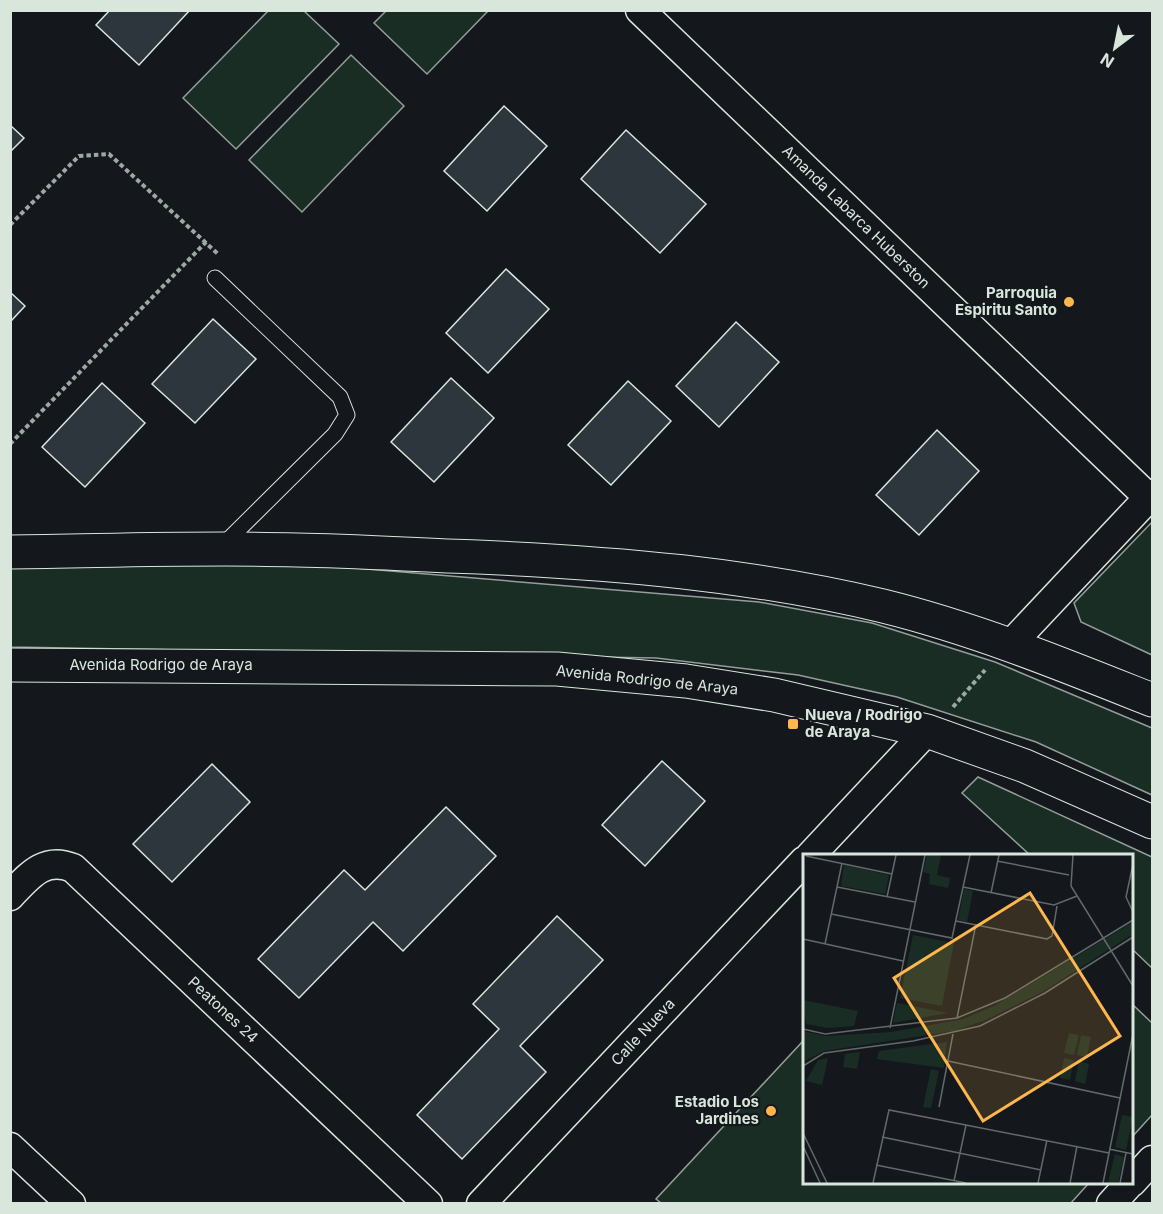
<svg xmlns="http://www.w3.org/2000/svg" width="1163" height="1214" font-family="Inter,sans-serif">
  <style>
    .green { fill: #1a2d24; stroke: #939e99; stroke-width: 1.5 }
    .building { fill: #2c363c; stroke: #d8e6dc; stroke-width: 1.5 }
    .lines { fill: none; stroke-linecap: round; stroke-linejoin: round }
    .lane-casing { stroke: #d8e6dc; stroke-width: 17 }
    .street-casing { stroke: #d8e6dc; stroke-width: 31 }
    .secondary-casing { stroke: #d8e6dc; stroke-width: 35 }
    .path { stroke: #9da8a2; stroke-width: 4; stroke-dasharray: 4.5 3; stroke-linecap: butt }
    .lane { stroke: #14181c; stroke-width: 15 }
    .street { stroke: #14181c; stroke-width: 28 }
    .secondary { stroke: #14181c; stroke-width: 33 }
    .poi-dot { fill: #ffb74d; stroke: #14181c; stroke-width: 2 }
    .labels { text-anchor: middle; stroke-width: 4.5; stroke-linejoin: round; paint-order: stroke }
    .street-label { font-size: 15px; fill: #d8e6dc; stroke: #14181c }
    .poi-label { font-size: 15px; font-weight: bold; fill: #d8e6dc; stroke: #14181c; text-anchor: end }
    .inset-road { fill: none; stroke: #626a69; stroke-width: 1.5 }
    .view { fill: #ffb74d; fill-opacity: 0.15; stroke: #ffb74d; stroke-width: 3 }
    .inset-edge { fill: none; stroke: #d8e6dc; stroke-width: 3 }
  </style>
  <rect width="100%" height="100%" fill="#14181c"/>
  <path class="green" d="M268,11H304L339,44L236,149L183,98Z
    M386,11V10L488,11L427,74L374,23Z
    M351,55L404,106L302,212L249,160Z
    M1152,522V655L1081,622L1074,603Z
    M295,563L759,602L872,623L995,662L1152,728V795L1036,742L897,697L798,675L656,658L11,647V566Z
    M978,777L1152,857V968L1132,949V856L1030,855L962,793Z
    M1132,1004L1152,1023V1115L1132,1137Z
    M804,1040V1182L1089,1183L1070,1204L661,1203L656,1199Z"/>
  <path class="building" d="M110,10H190L139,65L96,25Z
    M504,106L547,146L487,211L444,171Z
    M10,125L24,138L10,152Z
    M626,130L706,204L660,253L581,179Z
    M506,269L549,309L488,373L446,333Z
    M10,292L25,306L10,322Z
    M213,319L256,359L195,423L152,384Z
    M736,322L779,362L719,427L676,386Z
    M451,378L494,418L434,482L391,442Z
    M628,381L671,421L611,485L568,445Z
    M102,383L145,423L85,487L42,447Z
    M937,430L979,471L919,535L876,495Z
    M662,761L705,801L645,866L602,825Z
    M212,764L250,802L172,882L133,844Z
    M446,807L496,856L403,951L373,922L299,998L258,959L344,870L365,890Z
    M557,916L603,960L520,1046L546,1072L462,1159L417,1115L499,1029L473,1004Z"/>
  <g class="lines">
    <g class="lane-casing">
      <path id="lane" d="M215,278L340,397L347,415L335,434L221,547"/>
    </g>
    <g class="street-casing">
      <path id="street" d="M640,10L1149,498
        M1011,644L1152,494
        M810,856L927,731
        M10,896C29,876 44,856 73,868L428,1204
        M10,1147L71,1204
        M1132,1182L1152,1160
        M481,1204L804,861
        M1111,1204L1131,1182"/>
    </g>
    <g class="secondary-casing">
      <path id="secondary" d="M10,552C106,551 201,547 297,550C357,551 417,555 478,557C614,563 750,574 883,606C976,629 1064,665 1152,700
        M10,665L557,669L686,681L774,695L927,731L1025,766L1152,822"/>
    </g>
    <path class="path" d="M10,225L79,156L109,154L218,254
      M10,444L206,242
      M953,707L985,670"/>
    <use href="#lane" class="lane"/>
    <use href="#street" class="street"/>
    <use href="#secondary" class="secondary"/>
  </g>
  <g class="poi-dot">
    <circle cx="1069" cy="302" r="6"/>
    <rect x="787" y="718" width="12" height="12" rx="3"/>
    <circle cx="771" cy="1111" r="6"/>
  </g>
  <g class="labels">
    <g class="street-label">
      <text transform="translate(856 217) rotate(44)" y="5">Amanda Labarca Huberston</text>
      <text x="161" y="670">Avenida Rodrigo de Araya</text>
      <text transform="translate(647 680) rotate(6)" y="5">Avenida Rodrigo de Araya</text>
      <text transform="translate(223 1010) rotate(43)" y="5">Peatones 24</text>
      <text transform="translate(643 1032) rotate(-47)" y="5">Calle Nueva</text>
    </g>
    <g class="poi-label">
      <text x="1057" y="298">Parroquia<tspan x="1057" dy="17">Espiritu Santo</tspan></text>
      <text x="805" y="720" text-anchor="start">Nueva / Rodrigo<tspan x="805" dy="17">de Araya</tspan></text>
      <text x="759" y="1107">Estadio Los<tspan x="759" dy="17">Jardines</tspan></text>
    </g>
  </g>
  <g transform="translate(803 854)">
    <rect width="330" height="330" fill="#14181c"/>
    <path d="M124,1H138L134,21L147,24L145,34L126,30L127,20L120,18ZM41,11L86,21L82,40L38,32ZM161,35L170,37L164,68L155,66ZM330,68V80L241,137L183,166L151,177L21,197L2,207L0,177L22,182L88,178L160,165L191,152ZM110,81L151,89L139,152L97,144ZM0,146L55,157L51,172L25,174L3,170ZM94,149L145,159L90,169ZM266,179L276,181L271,201L261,199ZM278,181L288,183L284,203L274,201ZM144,188L141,214L74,205L76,197ZM57,198L54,215L40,213L42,200ZM25,204L19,231L3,227L15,206ZM261,204L271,206L267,226L257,224ZM276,207L286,210L282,230L272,227ZM128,215L136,217L128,254L120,253ZM319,261L330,263L323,296L312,293ZM312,300L321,303L315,329H305Z" fill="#1a2d24"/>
    <path class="inset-road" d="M270,1L268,32L330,132M3,2L89,20M194,7L266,21M330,10L323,43L330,58M34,33L112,48M160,33L251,51L274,42M188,39L196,1M84,43L93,1M28,60L149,84L167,1M153,67L244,85L249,82L254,52M0,85L100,107M22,90L39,9M154,164L173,70M87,174L122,1M0,175L22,180L154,164L202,144L330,66M0,184V208M145,207L317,244M0,212L21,199L110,187L177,172L242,139L330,83M136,253L150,180M0,279L24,329M79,283L238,316M0,292L17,329M306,295L330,300M73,311L163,329M151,327L163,271M70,329L86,256L306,299M235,329L244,286M267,329L274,292M300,329L330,180M317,329L323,299"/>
    <path class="view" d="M227,39L317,182L180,267L91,124Z"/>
    <rect width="330" height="330" class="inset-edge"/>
  </g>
  <rect width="1163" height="1214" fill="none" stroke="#d8e6dc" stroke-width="24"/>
  <g transform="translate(1115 48) rotate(212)" stroke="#14181c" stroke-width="4.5" paint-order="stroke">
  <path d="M0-4.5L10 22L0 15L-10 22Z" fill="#d8e6dc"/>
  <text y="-9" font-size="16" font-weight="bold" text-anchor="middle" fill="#d8e6dc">N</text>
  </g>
</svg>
